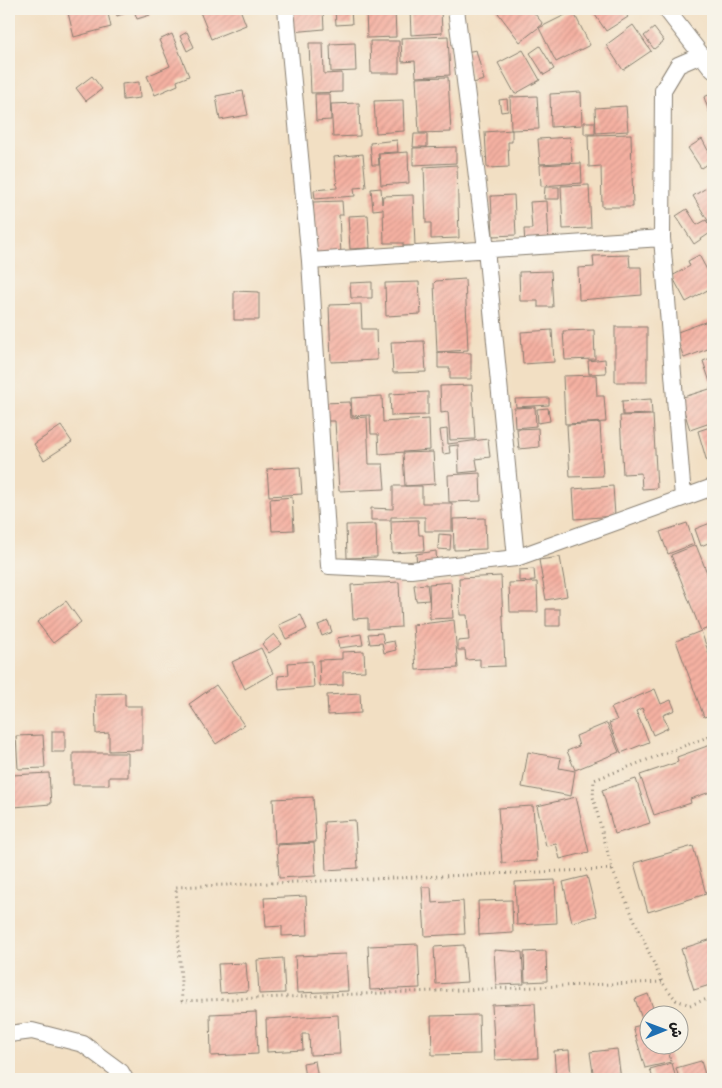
<svg xmlns="http://www.w3.org/2000/svg" width="722" height="1088" font-family="'Indie Flower','Playpen Sans Arabic',sans-serif">
  <style>
    .building { fill: url(#building-hatch) }
    .lines { fill: none; stroke-linecap: round; stroke-linejoin: round }
    .street-casing { stroke: #877e70; stroke-width: 18 }
    .path { stroke: #877e70; stroke-width: 3; stroke-dasharray: 1 4; stroke-linecap: butt }
    .street { stroke: #fff; stroke-width: 16 }
  </style>
  <defs>
    <pattern id="building-hatch" width="6" height="6" patternUnits="userSpaceOnUse" patternTransform="scale(1.25)"><rect width="6" height="6" fill="#f5b1a2"/><path d="M-1 1l2-2M0 6l6-6M5 7l2-2" fill="none" stroke="#d1988b"/></pattern>
  </defs>
  <rect width="100%" height="100%" fill="#f7f3e8"/>
  <filter id="ink" filterUnits="userSpaceOnUse"><feTurbulence type="fractalNoise" baseFrequency=".02" numOctaves="2"/><feDisplacementMap in="SourceGraphic" scale="10" xChannelSelector="R" yChannelSelector="G"/><feConvolveMatrix kernelMatrix="1 2 1 2 8 2 1 2 1" color-interpolation-filters="sRGB"/></filter>
  <filter id="wash" filterUnits="userSpaceOnUse"><feTurbulence type="fractalNoise" baseFrequency=".0096" numOctaves="4" result="noise"/><feDisplacementMap in="SourceGraphic" scale="20" xChannelSelector="R" yChannelSelector="G"/><feGaussianBlur stdDeviation="1.12" result="paint"/><feColorMatrix in="noise" values="0 0 0 0 0 0 0 0 0 0 0 0 0 0 0 0 0 1.4 0 .05"/><feComposite in="paint" operator="in"/></filter>
  <g filter="url(#wash)">
    <rect width="100%" height="100%" fill="#f2dfc3"/>
    <g id="blocks">
      <path class="building" d="M67,9H90L91,12L107,9L111,27L74,37Z
        M115,9H148L150,15L137,19L134,10L117,16Z
        M209,9H240L246,25L211,39L200,12Z
        M291,9H323L324,29L292,32Z
        M335,9H351L352,24L336,25Z
        M366,9H395L396,37L367,38Z
        M410,9H441L442,33L411,35Z
        M495,9H531L543,24L520,42Z
        M591,9H622L628,17L606,31Z
        M573,11L590,45L556,62L539,28Z
        M633,25L651,51L623,70L606,45Z
        M654,28L664,41L654,49L644,36Z
        M187,32L194,47L187,51L180,36Z
        M172,34L189,76L177,81L178,85L155,95L147,76L170,66L159,40Z
        M448,36L450,75L416,77L415,61L402,62L401,38Z
        M370,41H399V73H371Z
        M309,43H323L324,74L342,73V92L311,93Z
        M355,43L356,71L331,72L330,44Z
        M540,46L554,69L544,75L530,53Z
        M476,50L484,80L473,83L466,52Z
        M523,50L540,80L515,94L498,63Z
        M92,76L102,89L86,101L76,88Z
        M448,77L451,132L419,133L416,78Z
        M139,82L140,98L123,100L122,84Z
        M243,91L248,115L220,120L216,96Z
        M581,92L582,125L551,127L550,94Z
        M713,93V110L709,112L704,97Z
        M315,94H330L331,120L316,121Z
        M537,96L539,129L511,130L510,97Z
        M507,99L508,111L501,112L499,100Z
        M403,100L404,131L376,133L374,101Z
        M359,103L360,136L333,137L331,104Z
        M626,106L628,131L596,133L595,108Z
        M584,122H595V134H584Z
        M512,130V142H508L509,167L487,168L485,132Z
        M414,134H427V147H413Z
        M631,134L633,207H602L601,166L589,167L588,135Z
        M570,137L572,162L540,164L538,139Z
        M702,139L713,160L701,168L688,148Z
        M397,140L398,152L378,153L379,165H372L370,143Z
        M456,147V163L413,165V148Z
        M408,152L409,183L381,185L379,154Z
        M363,154L366,187L354,188L355,196L315,199L314,190L337,188L334,157Z
        M581,163L582,183L541,186L540,165Z
        M457,165L459,238L431,239V223H426L424,167Z
        M713,184V222L710,224L693,196Z
        M589,185L591,228L563,229L561,186Z
        M545,187H559V199H544Z
        M381,188L382,204L383,196L413,195L415,246H403V243H384L383,209L373,210L371,189Z
        M514,195L516,235L493,236L491,196Z
        M342,201L343,215H339L341,256L316,257L313,202Z
        M547,201L549,244H525L524,229H532L530,202Z
        M687,209L697,225L706,220L713,231L694,244L676,216Z
        M368,215L370,248L350,249L348,216Z
        M629,255L630,267H641L642,295L579,300L578,268L594,267L593,256Z
        M699,255L713,281V287L686,302L672,276L690,266L688,261Z
        M551,271L553,307H538V301H520L519,272Z
        M465,279L468,350L437,352L434,283L436,281Z
        M372,282V298H351L350,283Z
        M419,282L421,314L386,316L385,283Z
        M234,291L259,292V320H234Z
        M361,304L362,329H376L377,360L331,362L329,305Z
        M713,319V347L684,358L675,333Z
        M615,327H647V382H615Z
        M552,330L554,362L523,364L521,332Z
        M594,330L595,359L565,360L563,331Z
        M424,341L426,372L393,373L391,342Z
        M438,352L471,353V379H450V368H438Z
        M713,357V381L710,382L703,361Z
        M605,359L606,373L589,374L588,361Z
        M596,375L597,396H604L606,422L565,424L563,376Z
        M472,385L475,439L450,440L448,412L441,413L440,386Z
        M713,388V422L690,430L680,398Z
        M428,392V415L391,416L390,394Z
        M382,396L383,422L429,419L430,450L379,454L378,434H371L370,415L352,416L351,398Z
        M549,398V405L516,407L515,399Z
        M651,399L652,414L623,415L622,401Z
        M350,402L351,418L367,417L369,464H383L385,489L339,491L335,421H324L323,403Z
        M535,407L536,426L515,428L514,408Z
        M548,408L550,421L538,423L537,409Z
        M653,415L657,488L642,489L641,473L623,474L620,416Z
        M600,423L603,476L570,477L567,425Z
        M61,426L72,442L44,460L34,444Z
        M713,426V460L707,462L698,431Z
        M538,428L539,447L519,449L517,429Z
        M447,429L448,444L488,439L490,457L476,459L478,471L459,473L458,445L449,446L450,453L443,454L440,430Z
        M433,452L435,484L405,486L403,453Z
        M300,467L302,494L269,496L267,469Z
        M480,473L481,501L449,502L448,475Z
        M393,486H422V503H452V531H425V517H391V520H371V508L393,509Z
        M613,486L615,516L575,519L573,489Z
        M292,497L294,530L272,531L270,499Z
        M485,518L486,549L454,550L453,519Z
        M418,520L419,535H423L424,551L392,553L391,521Z
        M713,522V541L701,546L695,529Z
        M687,523L694,544L668,554L660,532Z
        M376,524L377,557L347,558L346,525Z
        M439,534L451,535L450,550L438,549Z
        M696,545L713,588V601L708,603L713,618V626L701,631L671,555Z
        M436,551L437,564L417,566L416,554Z
        M560,557L567,596L546,600L539,560Z
        M534,569L535,580L519,581V570Z
        M501,576L505,666L480,667V659L466,660L465,650H458V641L469,640L467,615H460L459,578Z
        M399,582L401,627L368,629V618L353,619L351,585Z
        M451,582L453,618L430,619L429,584Z
        M537,582L538,612H510L509,583Z
        M427,584L429,600L416,601L414,585Z
        M66,601L81,622L53,643L37,622Z
        M546,609H560V626H546Z
        M301,615L307,629L286,639L279,625Z
        M454,620L458,668L416,670L413,625Z
        M328,621L332,632L322,636L318,625Z
        M701,631L713,665V714L704,717L676,641Z
        M382,633L384,643L394,641L396,650L384,653L382,643L370,644L368,634Z
        M274,634L282,644L269,653L262,644Z
        M361,634L363,645L339,648L337,638Z
        M261,648L273,673L245,689L232,662Z
        M364,651L365,671L343,672V685L320,686L319,660L342,659V652Z
        M312,661L314,687L279,690L278,676L289,675L288,663Z
        M216,685L244,725L216,744L189,704Z
        M655,689L661,704L671,700L675,710L663,715L668,728L653,735L642,708L636,711L649,742L621,753L609,723L617,720L611,708Z
        M125,693V706H142V750L109,751V733L96,734L95,694Z
        M360,693L361,713L328,715L327,695Z
        M607,723L619,752L575,770L567,751L579,746L576,736Z
        M52,731H65V752H52Z
        M43,735L45,768L18,769L16,736Z
        M710,745L713,754V791L690,799L691,803L654,815L640,775L678,762L677,757Z
        M528,752L561,758L559,768L575,771L571,796L522,787Z
        M73,753H128V777H109V785H73Z
        M49,773L51,804L14,807L12,775Z
        M636,779L650,823L615,834L602,790Z
        M313,797L316,842L275,844L273,799Z
        M576,797L589,852L560,859L556,844L546,846L537,806Z
        M533,806L537,861L502,863L498,808Z
        M355,820L358,868L326,870L324,822Z
        M314,843L316,876L279,878L277,845Z
        M693,846L706,894L648,912L634,863Z
        M587,876L597,916L572,922L563,882Z
        M555,880L557,923L517,925L515,882Z
        M422,887H431L432,903L463,901L465,934L425,936Z
        M306,896L308,935L282,936V926L266,927L264,898Z
        M512,900L513,933L479,935L478,901Z
        M712,939L713,984L694,990L681,949Z
        M418,944L420,988L370,990L368,946Z
        M464,945L467,982L436,984L434,947Z
        M494,950L522,952L524,984L496,985Z
        M546,951L547,981L525,982L524,952Z
        M346,954L348,991L297,993L295,956Z
        M283,958L285,993L259,994L257,960Z
        M246,963L248,991L220,993L218,964Z
        M648,994L656,1016H650V1019L643,1022L635,999Z
        M535,1003L538,1058L495,1060L492,1005Z
        M256,1012L258,1054L211,1056L210,1014Z
        M338,1015L340,1054L310,1055L309,1034H302L303,1050L267,1052L266,1019Z
        M479,1015L480,1054L432,1055L431,1016Z
        M650,1023V1046H667L671,1062L645,1068L633,1027Z
        M617,1049L621,1079H594L590,1052Z
        M569,1050L571,1079H556L554,1051Z
        M315,1061L318,1079H305L303,1063Z
        M701,1061L706,1078L679,1079L676,1068Z
        M672,1063L676,1079H653L650,1069Z"/>
    </g>
  </g>
  <g filter="url(#ink)">
    <use href="#blocks" fill-opacity="0" stroke="#877e70" stroke-width="1"/>
    <g class="lines">
      <g class="street-casing">
        <path id="street" d="M286,9L310,261L329,566L411,570L516,558L486,249L456,9
          M666,9L713,70
          M310,261L662,238
          M683,497L662,238L663,90L678,65L701,55
          M516,558L713,487
          M9,1034L32,1031L83,1044L121,1072L125,1079"/>
      </g>
      <path class="path" d="M713,735L594,780L593,797L612,869L662,982L676,1000L690,1005L713,997
        M612,869L176,887L182,1001L662,982"/>
      <use href="#street" class="street"/>
    </g>
  </g>
  <rect width="722" height="1088" fill="none" stroke="#f7f3e8" stroke-width="30"/>
  <g transform="translate(664 1030) rotate(89)"><circle r="24" fill="#f7f3e8" stroke="#9f9d96"/>
  <path d="M0-4L9 19L0 12L-9 19Z" fill="#1f6fb2"/>
  <text y="-8" font-size="14" font-weight="bold" text-anchor="middle" fill="#1c1c1c">ش</text>
  </g>
</svg>
